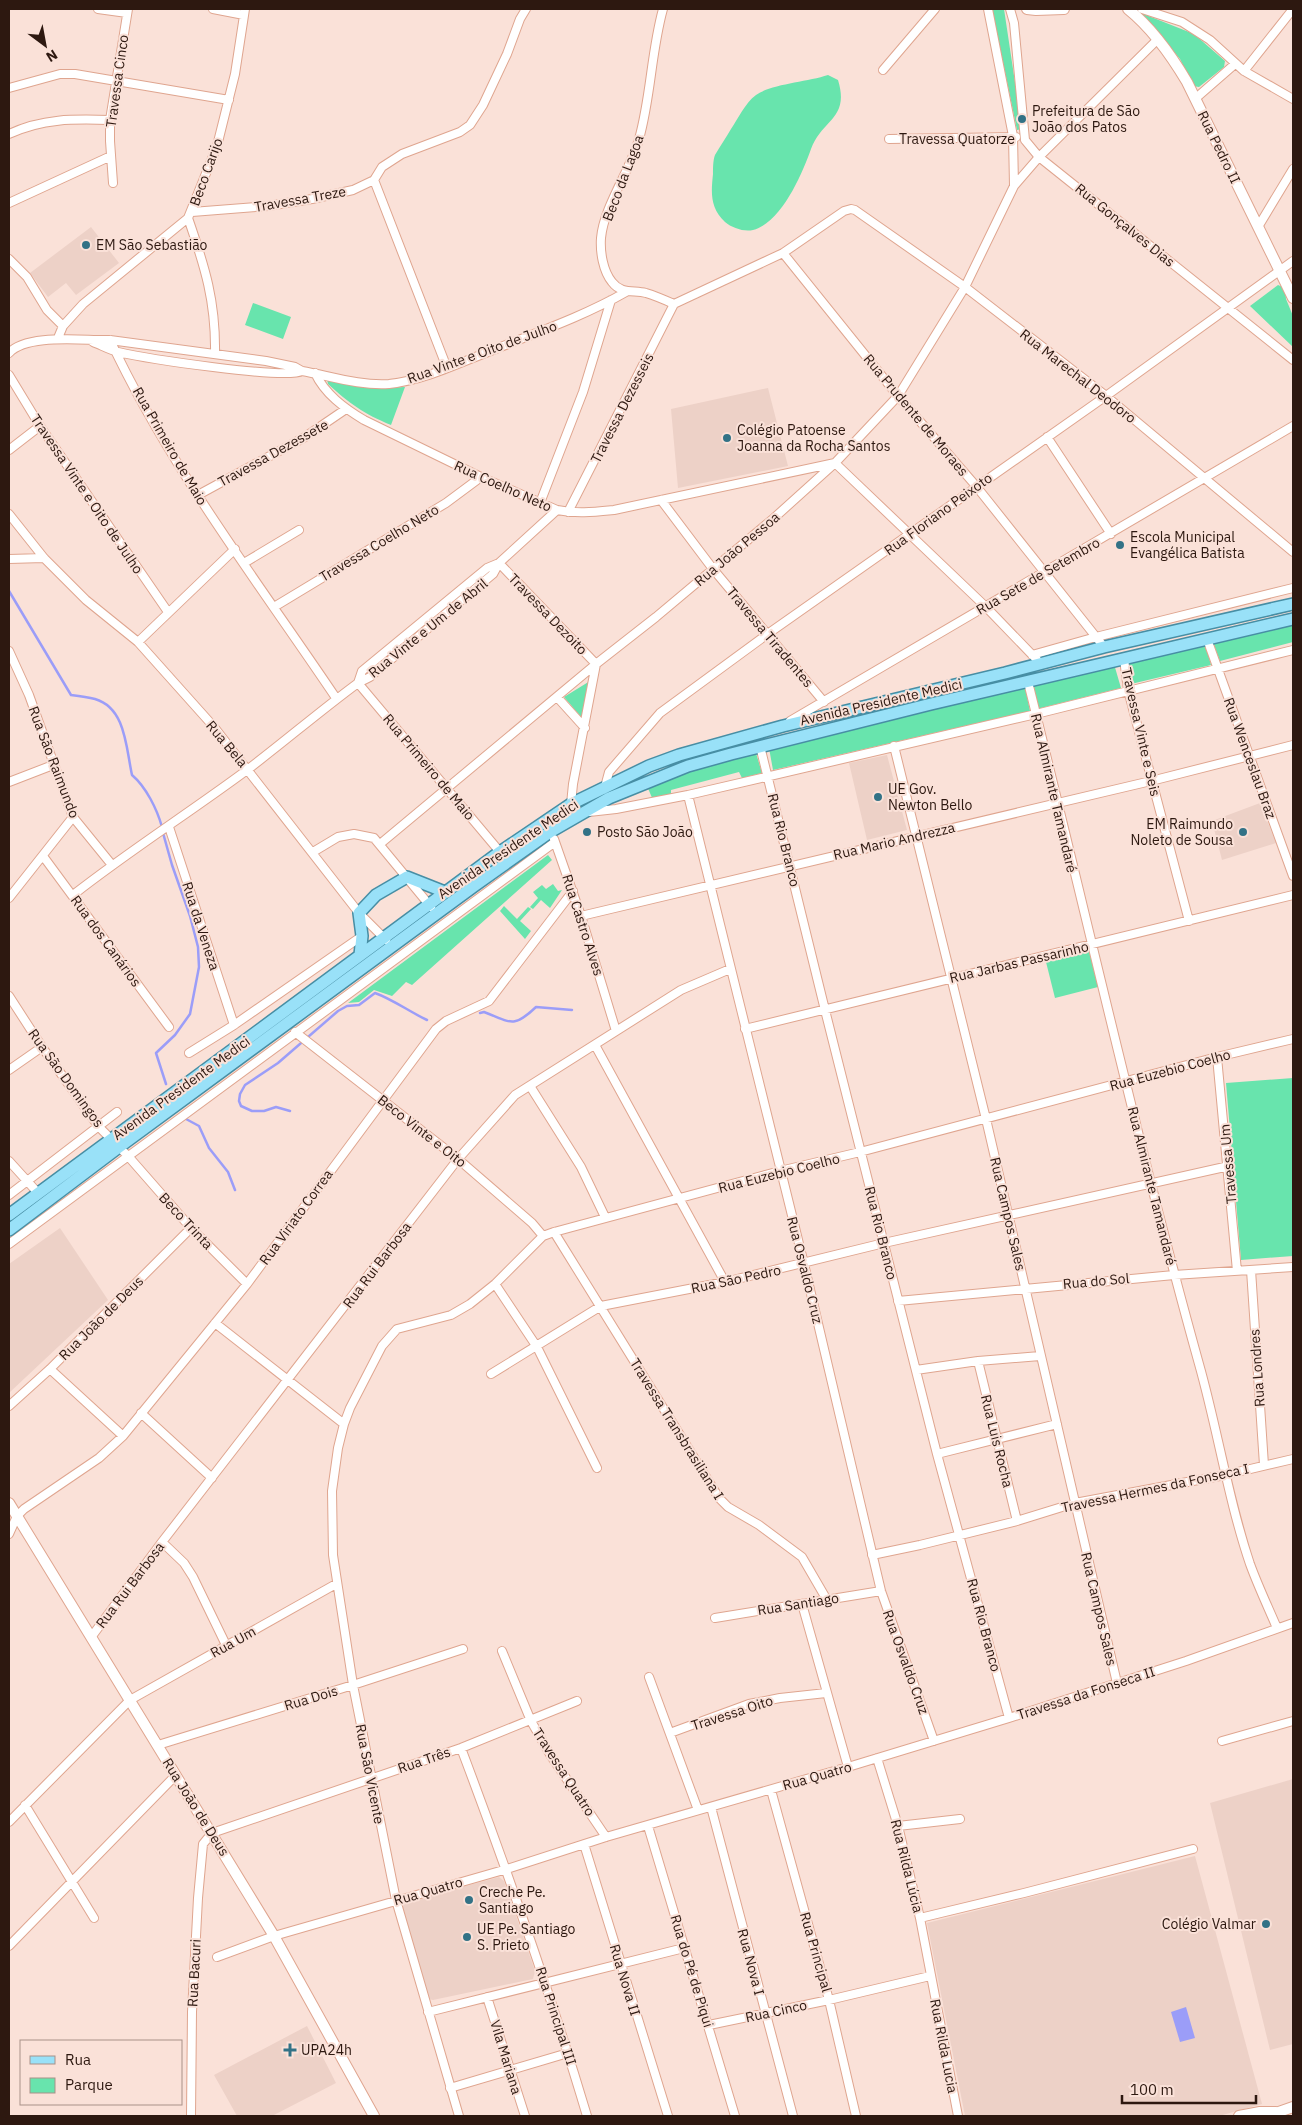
<svg xmlns="http://www.w3.org/2000/svg" width="1302" height="2125" font-family="'IBM Plex Sans',sans-serif">
  <style>
    .built { fill: #edd1c7 }
    .green { fill: #68e4ad }
    .water { fill: #9b9df8 }
    .lines { fill: none; stroke-linecap: round; stroke-linejoin: round }
    .stream { stroke: #9b9df8; stroke-width: 2.5 }
    .street-casing { stroke: #dfa58f; stroke-width: 10 }
    .secondary-casing { stroke: #dfa58f; stroke-width: 12 }
    .primary-casing { stroke: #478ea4; stroke-width: 14 }
    .street { stroke: #fff; stroke-width: 8 }
    .secondary { stroke: #fff; stroke-width: 10 }
    .primary { stroke: #99e1f8; stroke-width: 11 }
    .poi-dot { fill: #327286; stroke: #fae1d8; stroke-width: 2 }
    .labels { text-anchor: middle; stroke-width: 4; stroke-linejoin: round; paint-order: stroke }
    .street-label { font-size: 14px; fill: #2d1810; stroke: #fae1d8 }
    .poi-label { font-size: 14px; fill: #2d1810; stroke: #fae1d8; text-anchor: start }
  </style>
  <rect width="100%" height="100%" fill="#fae1d8"/>
  <path class="built" d="M91,227L119,263L76,295L66,283L48,297L30,273Z
    M768,388L788,466L678,488L671,409Z
    M887,755L907,830L867,840L849,763Z
    M1260,803L1276,843L1222,860L1212,821Z
    M60,1228L108,1300L9,1393V1264Z
    M1293,1779V2044L1270,2050L1210,1803Z
    M1195,1856L1262,2104L1219,2116H965L927,1923Z
    M499,1877L504,1881L535,1971L533,1979L433,2000L429,1999L400,1904Z
    M307,2026L336,2083L272,2116H237L214,2075Z"/>
  <path class="green" d="M992,9H1004L1022,129L1017,130Z
    M1141,13L1194,34L1225,61L1224,67L1199,87L1193,86L1180,59Z
    M828,75L838,80C850,119 822,119 811,149C802,174 782,222 753,230C744,232 732,228 725,222C710,208 711,193 713,174C713,168 713,160 715,155C720,146 726,138 731,129C738,119 745,103 756,95C771,84 807,82 828,75Z
    M1278,285L1285,288L1286,299L1293,316V347L1250,306Z
    M253,303L291,317L283,339L245,325Z
    M327,379L377,388L405,387L391,425C364,414 349,403 328,384Z
    M1293,623V642L1220,661L1212,640Z
    M1205,643L1211,665L1131,684L1126,661Z
    M1114,664L1121,688L1037,709L1032,684Z
    M590,681L582,718L564,697Z
    M1025,687L1030,711L773,770L769,748Z
    M756,753L762,773L742,778L739,772L671,790V794L653,800L647,786L694,769Z
    M548,855L552,860L412,985L406,982L392,996L374,990L359,1002L348,1003Z
    M553,884L558,891L562,890L550,908L541,900L533,909L530,907L538,898L533,892L542,885L546,889Z
    M504,906L517,919L528,907L531,909L520,921L531,931L525,939L500,911Z
    M1089,951L1098,987L1055,998L1046,962Z
    M1293,1078V1256L1241,1260L1226,1083Z"/>
  <path class="water" d="M1186,2007L1195,2038L1180,2042L1171,2012Z"/>
  <g class="lines">
    <path class="stream" d="M9,591L71,695C79,696 87,697 95,699C126,708 126,748 132,775C146,787 157,809 162,827
      M163,833L172,865L190,916L198,947L199,967L190,1014L175,1035L156,1053L166,1084
      M480,1013L484,1012C511,1022 513,1029 536,1007L572,1010
      M290,1111L276,1107L264,1111H252L241,1106L239,1101L240,1094L245,1085L278,1063L338,1011L347,1006L359,1005L375,993C392,999 410,1012 427,1020
      M186,1119L199,1126L209,1148L228,1172L235,1190"/>
    <g class="street-casing">
      <path id="street" d="M98,9L127,13
        M213,9L244,15
        M663,9C651,52 651,97 639,139C630,171 604,206 601,238C600,252 603,271 612,282C621,294 633,290 646,293C656,296 665,300 674,304L783,253L844,211L851,209L855,210L965,287L1106,396L1293,552
        M988,9L1013,136L1014,186
        M1010,9L1014,23L1025,140
        M1142,9L1182,22L1210,40L1244,71L1293,99
        M883,70L935,9
        M1244,71L1293,9
        M9,88L60,74H75L229,100
        M1196,98L1235,64
        M9,134C43,118 74,119 110,120
        M889,139L1016,137
        M1025,140L1039,157L1293,360
        M374,180L447,368
        M113,183L110,141V120L128,9
        M9,203L111,156
        M192,212L268,206L312,199L353,190L374,180L382,167L402,154L460,132L470,125L483,105L507,54L520,19L526,9
        M188,218C205,267 216,302 215,354
        M1258,227L1293,169
        M783,253L898,396L976,486L1104,647
        M9,259L27,277L47,310L63,326
        M58,338L63,326L83,304L188,218L217,146L235,74L245,9
        M110,340C170,468 258,582 336,698
        M93,342C101,345 110,350 118,352C144,358 285,380 302,371
        M9,353C27,333 85,341 110,340L266,361L295,367L302,371C330,376 360,386 389,384C425,380 459,363 493,350C538,332 584,316 626,292
        M315,373C325,394 344,408 364,420L481,477L557,510C577,514 594,512 614,510L835,463L986,607L1041,664
        M9,375L40,426L168,612
        M1047,437L1111,534
        M9,450L40,426
        M198,495L305,437L346,409
        M661,500L713,569L824,702
        M540,503L583,392L611,300
        M568,512L674,304
        M9,514L44,558L86,600L138,642L214,727L359,913L386,940
        M9,559L44,558
        M244,563L299,530
        M499,563L596,664L573,784L571,804
        M274,607L446,503L481,477
        M1207,639L1293,876
        M138,642L235,549
        M9,651L29,695L73,817L112,865
        M1032,655L1096,637L1293,588
        M1124,659L1128,690L1189,921
        M1028,682C1085,909 1136,1138 1199,1364C1218,1431 1228,1499 1250,1564C1258,1586 1268,1607 1277,1628
        M358,683L500,852
        M358,683L362,671L487,568L499,563
        M557,697L585,728
        M790,721L1293,426
        M760,746L825,1010L937,1454L1009,1718
        M894,746L986,1119L1117,1683
        M9,782L53,765
        M605,787L609,772L660,713L769,633L1106,396L1293,261
        M688,795L804,1264L881,1591L934,1741
        M589,812L616,809L688,795L1036,714L1293,650
        M169,827L234,1025
        M554,839L581,916L616,1031
        M380,844L596,664L656,617L774,518L835,463L898,396L965,287L1014,186L1039,157L1158,39
        M313,852L338,837L354,834L374,838L431,907
        M43,856L169,1027
        M73,895C129,851 189,813 247,770C284,742 320,711 358,683L370,677L493,574L499,563L557,510
        M9,898L73,817
        M581,916L1151,781L1293,745
        M9,996L42,1047L99,1127L128,1156L191,1228L247,1284
        M745,1029L1293,895
        M295,1032L458,1159L532,1223L543,1236
        M595,1045L725,1282
        M189,1053L234,1025L362,936
        M1217,1057L1237,1271
        M9,1070L42,1047
        M530,1086L581,1167L605,1217
        M9,1161L38,1193
        M9,1195L117,1112
        M554,1232L719,1498L728,1507L759,1525L802,1557L827,1600
        M9,1244L555,842
        M1251,1270L1264,1465
        M495,1284L537,1347L597,1468
        M898,1301L1174,1275L1293,1267
        M215,1323L344,1424
        M978,1361L1017,1521
        M50,1369L123,1436
        M916,1370L978,1361L1040,1356
        M491,1374L601,1306L725,1282L884,1243L1229,1166
        M9,1406L50,1369L191,1228
        M141,1413L212,1478
        M937,1454L1057,1424
        M9,1534L17,1516L24,1509L99,1458L123,1436L247,1284L436,1029L446,1021L489,1001L573,891
        M162,1542L184,1563L193,1577L226,1645
        M872,1555L920,1545L1017,1521L1075,1503L1225,1475L1293,1459
        M802,1604L848,1767
        M715,1618L881,1591
        M92,1636L162,1542L458,1159L515,1095L681,990L730,969
        M502,1651L531,1721L551,1756L606,1837
        M649,1677L698,1810
        M670,1733L749,1704L780,1698L826,1693
        M1222,1741L1293,1721
        M158,1745L353,1685L463,1649
        M461,1748C507,1870 550,1992 587,2116
        M877,1758L898,1826L920,1918L958,2116
        M771,1790L829,2000L856,2116
        M25,1805L94,1918
        M711,1807L793,2116
        M9,1822L130,1700L336,1584
        M648,1826L735,2116
        M898,1826L960,1819
        M584,1844L668,2116
        M920,1918L1024,1893L1193,1849
        M9,1946L176,1775
        M217,1957L274,1936L507,1869L606,1837L848,1767L1009,1718L1186,1661L1293,1623
        M487,1997L525,2116
        M428,2012L684,1948
        M709,2025L829,2000L930,1976
        M450,2088L568,2053
        M191,2116L192,2012L198,1898L203,1844L212,1833L461,1748L577,1701
        M459,2116L396,1900L353,1685L333,1555L332,1491L338,1448L344,1424L350,1408L382,1346L397,1329L451,1315L470,1304L495,1284L543,1236L554,1232L780,1171L860,1152L1217,1057L1293,1039"/>
    </g>
    <g class="secondary-casing">
      <path id="secondary" d="M1027,9L1036,10L1064,9
        M1128,9C1153,29 1171,55 1187,82L1293,298
        M9,1503L274,1936L374,2116
        M1270,2115L1293,2107
        M1239,2116L1260,2112H1276"/>
    </g>
    <g class="primary-casing">
      <path id="primary" d="M360,955L362,936L359,913L376,895L407,877L445,892
        M9,1215L500,852L571,804L649,766L679,755L783,726L1005,673L1104,647L1293,604
        M9,1230L119,1147L474,886L550,832L609,798L688,766L731,754L931,704L1293,619"/>
    </g>
    <use href="#street" class="street"/>
    <use href="#secondary" class="secondary"/>
    <use href="#primary" class="primary"/>
  </g>
  <g class="poi-dot">
    <circle cx="1022" cy="119" r="5"/>
    <circle cx="86" cy="245" r="5"/>
    <circle cx="727" cy="438" r="5"/>
    <circle cx="1120" cy="545" r="5"/>
    <circle cx="878" cy="797" r="5"/>
    <circle cx="587" cy="832" r="5"/>
    <circle cx="1243" cy="832" r="5"/>
    <circle cx="469" cy="1900" r="5"/>
    <circle cx="1266" cy="1924" r="5"/>
    <circle cx="467" cy="1937" r="5"/>
    <path d="M287.5 2042.5h5v5h5v5h-5v5h-5v-5h-5v-5h5z"/>
  </g>
  <g class="labels">
    <g class="street-label">
      <text transform="translate(117 81) rotate(-82)" y="5">Travessa Cinco</text>
      <text x="957" y="144">Travessa Quatorze</text>
      <text transform="translate(1219 147) rotate(64)" y="5">Rua Pedro II</text>
      <text transform="translate(206 172) rotate(-70)" y="5">Beco Carijo</text>
      <text transform="translate(623 178) rotate(-69)" y="5">Beco da Lagoa</text>
      <text transform="translate(300 199) rotate(-10)" y="5">Travessa Treze</text>
      <text transform="translate(1125 225) rotate(39)" y="5">Rua Gonçalves Dias</text>
      <text transform="translate(482 352) rotate(-20)" y="5">Rua Vinte e Oito de Julho</text>
      <text transform="translate(1078 376) rotate(38)" y="5">Rua Marechal Deodoro</text>
      <text transform="translate(622 408) rotate(-63)" y="5">Travessa Dezesseis</text>
      <text transform="translate(916 415) rotate(50)" y="5">Rua Prudente de Moraes</text>
      <text transform="translate(170 446) rotate(60)" y="5">Rua Primeiro de Maio</text>
      <text transform="translate(273 453) rotate(-29)" y="5">Travessa Dezessete</text>
      <text transform="translate(503 486) rotate(24)" y="5">Rua Coelho Neto</text>
      <text transform="translate(87 494) rotate(56)" y="5">Travessa Vinte e Oito de Julho</text>
      <text transform="translate(938 514) rotate(-36)" y="5">Rua Floriano Peixoto</text>
      <text transform="translate(379 543) rotate(-31)" y="5">Travessa Coelho Neto</text>
      <text transform="translate(737 549) rotate(-40)" y="5">Rua João Pessoa</text>
      <text transform="translate(1038 576) rotate(-30)" y="5">Rua Sete de Setembro</text>
      <text transform="translate(548 614) rotate(46)" y="5">Travessa Dezoito</text>
      <text transform="translate(428 628) rotate(-39)" y="5">Rua Vinte e Um de Abril</text>
      <text transform="translate(770 637) rotate(50)" y="5">Travessa Tiradentes</text>
      <text transform="translate(881 702) rotate(-13)" y="5">Avenida Presidente Medici</text>
      <text transform="translate(1141 732) rotate(77)" y="5">Travessa Vinte e Seis</text>
      <text transform="translate(227 744) rotate(50)" y="5">Rua Bela</text>
      <text transform="translate(1250 758) rotate(70)" y="5">Rua Wenceslau Braz</text>
      <text transform="translate(54 762) rotate(69)" y="5">Rua São Raimundo</text>
      <text transform="translate(429 767) rotate(50)" y="5">Rua Primeiro de Maio</text>
      <text transform="translate(1054 793) rotate(77)" y="5">Rua Almirante Tamandaré</text>
      <text transform="translate(784 840) rotate(76)" y="5">Rua Rio Branco</text>
      <text transform="translate(894 841) rotate(-13)" y="5">Rua Mario Andrezza</text>
      <text transform="translate(508 849) rotate(-34)" y="5">Avenida Presidente Medici</text>
      <text transform="translate(583 925) rotate(72)" y="5">Rua Castro Alves</text>
      <text transform="translate(201 926) rotate(72)" y="5">Rua da Veneza</text>
      <text transform="translate(106 941) rotate(54)" y="5">Rua dos Canários</text>
      <text transform="translate(1019 962) rotate(-13)" y="5">Rua Jarbas Passarinho</text>
      <text transform="translate(1170 1070) rotate(-15)" y="5">Rua Euzebio Coelho</text>
      <text transform="translate(66 1078) rotate(54)" y="5">Rua São Domingos</text>
      <text transform="translate(181 1088) rotate(-36)" y="5">Avenida Presidente Medici</text>
      <text transform="translate(422 1131) rotate(38)" y="5">Beco Vinte e Oito</text>
      <text transform="translate(1228 1164) rotate(-95)" y="5">Travessa Um</text>
      <text transform="translate(779 1173) rotate(-14)" y="5">Rua Euzebio Coelho</text>
      <text transform="translate(1152 1186) rotate(76)" y="5">Rua Almirante Tamandaré</text>
      <text transform="translate(1008 1214) rotate(77)" y="5">Rua Campos Sales</text>
      <text transform="translate(296 1217) rotate(-54)" y="5">Rua Viriato Correa</text>
      <text transform="translate(186 1221) rotate(47)" y="5">Beco Trinta</text>
      <text transform="translate(881 1233) rotate(76)" y="5">Rua Rio Branco</text>
      <text transform="translate(377 1265) rotate(-53)" y="5">Rua Rui Barbosa</text>
      <text transform="translate(805 1270) rotate(76)" y="5">Rua Osvaldo Cruz</text>
      <text transform="translate(736 1279) rotate(-12)" y="5">Rua São Pedro</text>
      <text transform="translate(1096 1281) rotate(-5)" y="5">Rua do Sol</text>
      <text transform="translate(101 1318) rotate(-45)" y="5">Rua João de Deus</text>
      <text transform="translate(1257 1368) rotate(-94)" y="5">Rua Londres</text>
      <text transform="translate(677 1429) rotate(58)" y="5">Travessa Transbrasiliana I</text>
      <text transform="translate(997 1441) rotate(76)" y="5">Rua Luis Rocha</text>
      <text transform="translate(1155 1488) rotate(-12)" y="5">Travessa Hermes da Fonseca I</text>
      <text transform="translate(130 1585) rotate(-53)" y="5">Rua Rui Barbosa</text>
      <text transform="translate(798 1604) rotate(-9)" y="5">Rua Santiago</text>
      <text transform="translate(1099 1609) rotate(77)" y="5">Rua Campos Sales</text>
      <text transform="translate(984 1625) rotate(75)" y="5">Rua Rio Branco</text>
      <text transform="translate(233 1642) rotate(-29)" y="5">Rua Um</text>
      <text transform="translate(906 1662) rotate(70)" y="5">Rua Osvaldo Cruz</text>
      <text transform="translate(1086 1693) rotate(-18)" y="5">Travessa da Fonseca II</text>
      <text transform="translate(311 1698) rotate(-17)" y="5">Rua Dois</text>
      <text transform="translate(732 1713) rotate(-18)" y="5">Travessa Oito</text>
      <text transform="translate(424 1760) rotate(-19)" y="5">Rua Três</text>
      <text transform="translate(564 1772) rotate(57)" y="5">Travessa Quatro</text>
      <text transform="translate(370 1774) rotate(79)" y="5">Rua São Vicente</text>
      <text transform="translate(817 1776) rotate(-16)" y="5">Rua Quatro</text>
      <text transform="translate(196 1807) rotate(58)" y="5">Rua João de Deus</text>
      <text transform="translate(907 1866) rotate(76)" y="5">Rua Rilda Lúcia</text>
      <text transform="translate(428 1891) rotate(-16)" y="5">Rua Quatro</text>
      <text transform="translate(816 1952) rotate(74)" y="5">Rua Principal</text>
      <text transform="translate(751 1962) rotate(75)" y="5">Rua Nova I</text>
      <text transform="translate(692 1971) rotate(73)" y="5">Rua do Pé de Piqui</text>
      <text transform="translate(194 1973) rotate(-87)" y="5">Rua Bacuri</text>
      <text transform="translate(625 1980) rotate(73)" y="5">Rua Nova II</text>
      <text transform="translate(776 2011) rotate(-12)" y="5">Rua Cinco</text>
      <text transform="translate(556 2016) rotate(72)" y="5">Rua Principal III</text>
      <text transform="translate(944 2046) rotate(79)" y="5">Rua Rilda Lucia</text>
      <text transform="translate(506 2057) rotate(73)" y="5">Vila Mariana</text>
    </g>
    <g class="poi-label">
      <text x="1032" y="116">Prefeitura de São<tspan x="1032" dy="16">João dos Patos</tspan></text>
      <text x="96" y="250">EM São Sebastião</text>
      <text x="737" y="435">Colégio Patoense<tspan x="737" dy="16">Joanna da Rocha Santos</tspan></text>
      <text x="1130" y="542">Escola Municipal<tspan x="1130" dy="16">Evangélica Batista</tspan></text>
      <text x="888" y="794">UE Gov.<tspan x="888" dy="16">Newton Bello</tspan></text>
      <text x="1233" y="829" text-anchor="end">EM Raimundo<tspan x="1233" dy="16">Noleto de Sousa</tspan></text>
      <text x="597" y="837">Posto São João</text>
      <text x="479" y="1897">Creche Pe.<tspan x="479" dy="16">Santiago</tspan></text>
      <text x="1256" y="1929" text-anchor="end">Colégio Valmar</text>
      <text x="477" y="1934">UE Pe. Santiago<tspan x="477" dy="16">S. Prieto</tspan></text>
      <text x="301" y="2055">UPA24h</text>
    </g>
  </g>
  <rect width="1302" height="2125" fill="none" stroke="#2d1810" stroke-width="20"/>
  <rect x="20" y="2040" width="162" height="65" fill="#fae1d8" stroke="#a89188"/>
  <rect x="30" y="2056" width="25" height="8" fill="#99e1f8" stroke="#a89188"/>
  <text x="65" y="2065" font-size="15" fill="#2d1810">Rua</text>
  <rect x="30" y="2078" width="25" height="15" fill="#68e4ad" stroke="#a89188"/>
  <text x="65" y="2090" font-size="15" fill="#2d1810">Parque</text>
  <g transform="translate(45 45) rotate(148)" stroke="#fae1d8" stroke-width="4" paint-order="stroke">
  <path d="M0-4L9 19L0 12L-9 19Z" fill="#2d1810"/>
  <text y="-8" font-size="14" font-weight="bold" text-anchor="middle" fill="#2d1810">N</text>
  </g>
  <path d="M1122 2095v8h134v-8" fill="none" stroke="#2d1810" stroke-width="2.5"/>
  <text x="1130" y="2095" font-size="15" fill="#2d1810" stroke="#fae1d8" stroke-width="4" paint-order="stroke">100 m</text>
</svg>
